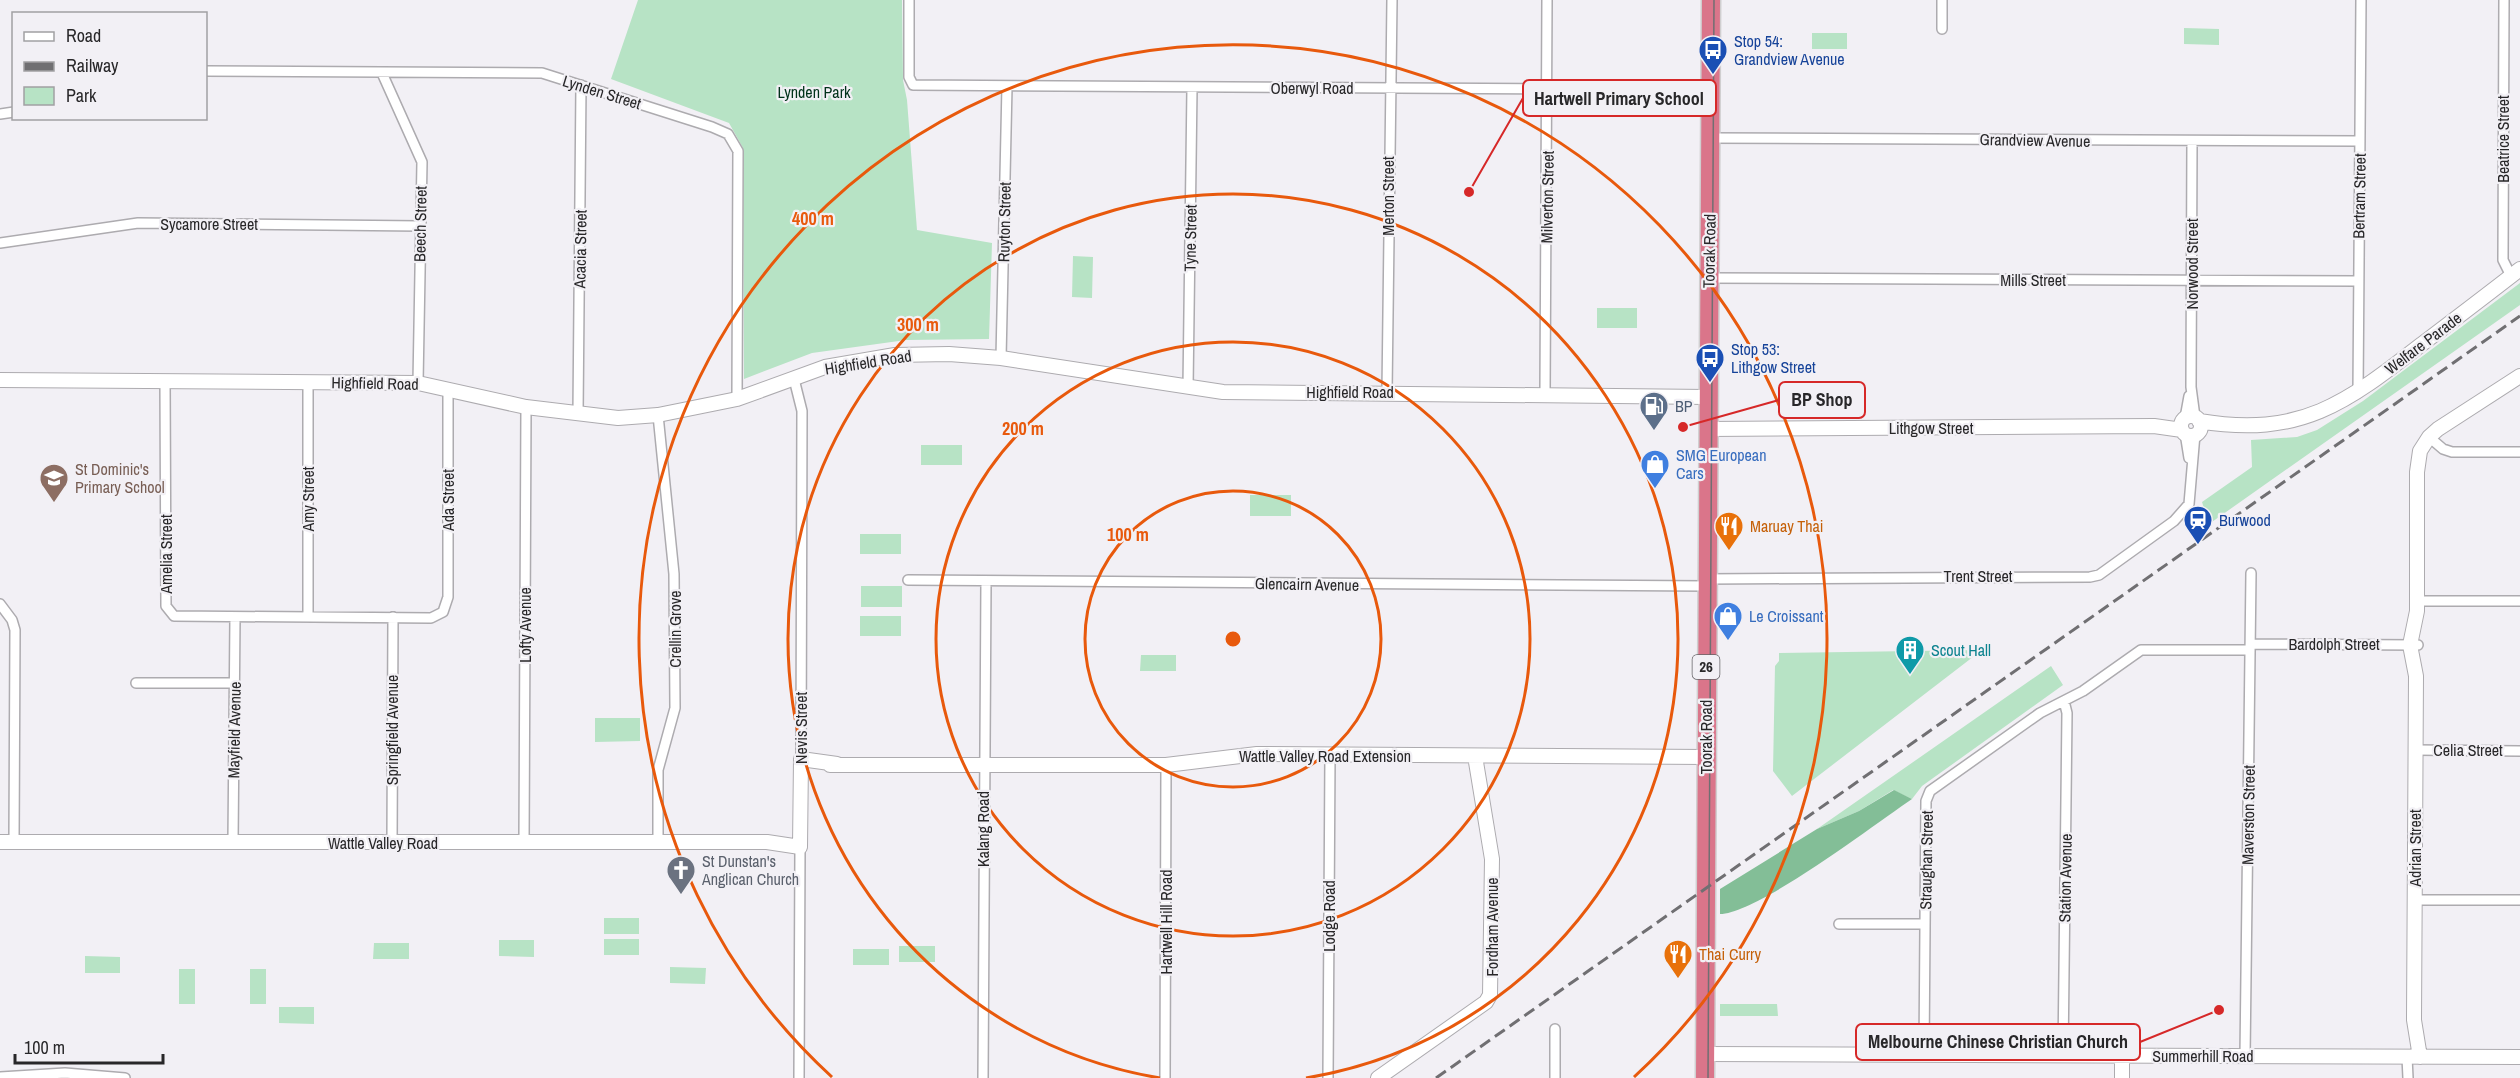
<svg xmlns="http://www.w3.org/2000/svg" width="2520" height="1078" font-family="'Archivo Narrow',sans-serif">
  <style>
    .green { fill: #b7e3c5 }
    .forest { fill: #83be97 }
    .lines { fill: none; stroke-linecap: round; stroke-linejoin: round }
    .street-casing { stroke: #adabaf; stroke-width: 12 }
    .secondary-casing { stroke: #adabaf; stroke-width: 16 }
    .highway-casing { stroke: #d0cfd0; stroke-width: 21 }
    .street { stroke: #fff; stroke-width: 9 }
    .secondary { stroke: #fff; stroke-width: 14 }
    .highway { stroke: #da758a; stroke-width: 18 }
    .tram { stroke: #706f72; stroke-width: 1.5 }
    .rail { stroke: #706f72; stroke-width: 3; stroke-dasharray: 12 6; stroke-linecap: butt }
    .ring { fill: none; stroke: #e8590c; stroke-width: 3 }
    .labels { text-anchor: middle; stroke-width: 4.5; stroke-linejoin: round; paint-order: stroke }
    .shield { fill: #f2f0f5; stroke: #656366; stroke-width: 1.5 }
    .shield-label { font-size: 15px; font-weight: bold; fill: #282729 }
    .transit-label { font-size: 16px; fill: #164399; stroke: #f2f0f5; text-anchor: start }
    .street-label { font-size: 16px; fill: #282729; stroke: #f2f0f5 }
    .park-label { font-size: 16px; fill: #01321a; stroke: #f2f0f5 }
    .service-label { font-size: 16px; fill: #4e5e75; stroke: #f2f0f5; text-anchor: start }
    .shop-label { font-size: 16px; fill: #366cbe; stroke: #f2f0f5; text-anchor: start }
    .education-label { font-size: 16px; fill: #785e54; stroke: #f2f0f5; text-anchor: start }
    .food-label { font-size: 16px; fill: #c56008; stroke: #f2f0f5; text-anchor: start }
    .culture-label { font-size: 16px; fill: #0d838f; stroke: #f2f0f5; text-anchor: start }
    .worship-label { font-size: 16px; fill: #5b616d; stroke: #f2f0f5; text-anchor: start }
    .centre { fill: #e8590c; stroke: #f2f0f5; stroke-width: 3 }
    .ring-label { font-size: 18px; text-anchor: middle; font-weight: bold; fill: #e8590c; stroke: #f2f0f5; stroke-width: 4.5; stroke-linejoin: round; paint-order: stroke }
    .leader { fill: none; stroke: #d62828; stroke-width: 2 }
    .callout-dot { fill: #d62828; stroke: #f2f0f5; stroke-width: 2 }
    .callout { fill: #f2f0f5; stroke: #d62828; stroke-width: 2 }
    .callout-label { font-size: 18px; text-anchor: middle; font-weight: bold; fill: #282729 }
  </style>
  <rect width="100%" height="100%" fill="#f2f0f5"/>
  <path class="green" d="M638,0H902L903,80L907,100L917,230L992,243L989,339L906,340L812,353L744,379L743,148L729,123L611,79Z
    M2184,28L2219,29V45L2184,44Z
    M1812,33H1847V49H1812Z
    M1073,256L1093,257L1092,298L1072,297Z
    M2520,283V305L2209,524L2202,502L2252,467L2251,440L2297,437L2317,430L2363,401Z
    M1597,308H1637V328H1597Z
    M921,445H962V465H921Z
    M1291,495V516H1250V495Z
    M860,534H901V554H860Z
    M861,586H902V607H861Z
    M860,616H901V636H860Z
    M1982,650L1792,796L1773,771L1775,666L1779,661V653Z
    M1141,655H1176V671H1140Z
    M2051,666L2063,685L1922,786L1912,799L1893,790L1859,811L1817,829Z
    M595,718H640V741L595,742Z
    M604,918H639V934H604Z
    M604,939H639V955H604Z
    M499,940H534V957L499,956Z
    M374,943H409V959H373Z
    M899,946H935V962H899Z
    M853,949H889V965H853Z
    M85,956L120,957V973H85Z
    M670,967L706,968L705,984L670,983Z
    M179,969H195V1004H179Z
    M250,969H266V1004H250Z
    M1720,1004H1777L1778,1016H1720Z
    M279,1007H314V1024L279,1023Z"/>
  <path class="forest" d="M1894,790L1912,799C1875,824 1759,913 1720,914V889L1817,829L1859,811Z"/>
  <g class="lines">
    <g class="street-casing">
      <path id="street" d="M909,0V77L913,85L1710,90
        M2504,0L2503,260L2511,276
        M1942,29V0
        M206,71L542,73L712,127L728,134L738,151L737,399
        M382,73L422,162L418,383
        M0,114L14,112
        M1710,138L2360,141
        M2192,141L2191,387L2195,417
        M0,243L138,223L420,226
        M1709,278L2358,281
        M1001,358L1007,86
        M794,379L802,411L801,759
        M165,381L166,606L174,616L431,618L443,612L448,597V388
        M308,382V617
        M1188,388L1192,88
        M1387,392L1392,0
        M2358,393L2361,0
        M1545,394L1547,0
        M578,414L581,85
        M658,415L674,574L675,708L658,770V842
        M2185,418L2189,396
        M2185,433L2189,458
        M2429,437L2443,449L2452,452H2520
        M1706,579L2090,577L2099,575L2174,521L2189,504L2195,434
        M908,580L1706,586
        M2417,601H2520
        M0,604L12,620L15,630L14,842
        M2250,644L2418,645
        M136,683H235
        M2416,750L2520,751
        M233,842L235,617
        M392,843L393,617
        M524,843L526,407
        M2415,900H2520
        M1839,924H1925
        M1924,1055L1926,801L1930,791L2040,713L2083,691L2141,650H2250
        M2063,1056L2067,713L2064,701
        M2245,1056L2251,573
        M2407,1057L2408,1078
        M0,1077L65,1073L125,1078
        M799,1078L800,847
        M983,1078L986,581
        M1165,1078L1166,765
        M1328,1078L1330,755
        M1555,1078V1029"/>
    </g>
    <g class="secondary-casing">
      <path id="secondary" d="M0,380L418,383L526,407L618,418L658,415L737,399L825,367L895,355L949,354L1001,358L1223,392L1707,397
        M2181 426a10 10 0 1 1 20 0a10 10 0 1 1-20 0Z
        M2199,421C2301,438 2346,403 2422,344C2455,319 2488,294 2520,269
        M1707,429L2154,426L2182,430
        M830,765H1166L1257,754L1706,757
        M0,842H767L800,847L801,759L837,764
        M1705,1054L2520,1057
        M2420,1057L2414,1020L2416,676L2410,645L2417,611V472L2420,451L2429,437L2438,429L2520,376
        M1378,1078L1486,1002L1490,995L1492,859L1475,756
        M2122,1078V1056"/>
    </g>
    <g class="highway-casing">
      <path id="highway" d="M1705,1078L1711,0"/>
    </g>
    <use href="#street" class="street"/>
    <use href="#secondary" class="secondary"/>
    <use href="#highway" class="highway"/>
    <path class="tram" d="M1708,1078L1714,0"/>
    <path class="rail" d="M1436,1078L2520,316"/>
  </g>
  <g class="ring">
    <circle cx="1233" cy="639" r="148"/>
    <circle cx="1233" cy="639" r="297"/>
    <path d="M1160 1078A445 445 0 1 1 1306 1078"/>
    <path d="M832 1077A594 594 0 1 1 1634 1077"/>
  </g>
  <defs>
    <g id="bus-pin" transform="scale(1.5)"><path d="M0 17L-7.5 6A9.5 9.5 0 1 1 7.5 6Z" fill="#1a4fb4" stroke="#f2f0f5"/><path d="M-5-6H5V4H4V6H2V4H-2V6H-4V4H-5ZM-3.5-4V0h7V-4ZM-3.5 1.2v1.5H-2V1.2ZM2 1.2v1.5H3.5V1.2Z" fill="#fff"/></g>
    <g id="fuel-pin" transform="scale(1.5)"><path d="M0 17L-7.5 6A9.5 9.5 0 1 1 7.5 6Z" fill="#5c6f8a" stroke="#f2f0f5"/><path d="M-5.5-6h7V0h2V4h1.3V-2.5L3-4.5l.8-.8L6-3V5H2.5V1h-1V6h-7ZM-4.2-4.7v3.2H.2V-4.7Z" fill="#fff"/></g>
    <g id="shop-pin" transform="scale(1.5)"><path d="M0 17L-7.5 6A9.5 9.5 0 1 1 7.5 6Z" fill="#3f7fe0" stroke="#f2f0f5"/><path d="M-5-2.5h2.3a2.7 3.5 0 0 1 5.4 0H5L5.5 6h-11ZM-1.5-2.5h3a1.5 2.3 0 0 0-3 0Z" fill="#fff"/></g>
    <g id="school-pin" transform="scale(1.5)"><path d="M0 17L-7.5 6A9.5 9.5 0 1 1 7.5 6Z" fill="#8d6e63" stroke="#f2f0f5"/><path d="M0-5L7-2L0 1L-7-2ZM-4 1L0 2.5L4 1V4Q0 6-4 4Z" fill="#fff"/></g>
    <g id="station-pin" transform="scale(1.5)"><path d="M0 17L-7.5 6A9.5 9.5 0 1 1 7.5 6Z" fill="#1a4fb4" stroke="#f2f0f5"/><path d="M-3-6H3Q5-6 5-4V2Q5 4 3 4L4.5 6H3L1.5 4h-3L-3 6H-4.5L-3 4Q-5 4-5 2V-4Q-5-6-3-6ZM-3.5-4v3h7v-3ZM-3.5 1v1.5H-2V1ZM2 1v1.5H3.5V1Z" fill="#fff"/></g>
    <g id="restaurant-pin" transform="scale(1.5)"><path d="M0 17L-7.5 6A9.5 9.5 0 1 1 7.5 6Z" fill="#e8710a" stroke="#f2f0f5"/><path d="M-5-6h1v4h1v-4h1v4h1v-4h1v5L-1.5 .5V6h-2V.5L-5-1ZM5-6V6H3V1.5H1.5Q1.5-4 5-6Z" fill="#fff"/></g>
    <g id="building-pin" transform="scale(1.5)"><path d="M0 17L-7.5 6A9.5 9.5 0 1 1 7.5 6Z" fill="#0f9aa8" stroke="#f2f0f5"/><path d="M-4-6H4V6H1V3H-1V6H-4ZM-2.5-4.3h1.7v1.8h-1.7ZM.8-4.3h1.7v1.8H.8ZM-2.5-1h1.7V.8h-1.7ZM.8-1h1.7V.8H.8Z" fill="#fff"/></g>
    <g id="church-pin" transform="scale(1.5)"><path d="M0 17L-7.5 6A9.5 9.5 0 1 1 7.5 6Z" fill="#6b7280" stroke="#f2f0f5"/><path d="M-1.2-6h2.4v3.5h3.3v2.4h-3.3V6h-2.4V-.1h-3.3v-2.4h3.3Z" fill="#fff"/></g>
  </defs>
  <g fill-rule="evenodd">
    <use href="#bus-pin" x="1713" y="50"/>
    <use href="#bus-pin" x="1710" y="358"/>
    <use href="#fuel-pin" x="1654" y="406"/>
    <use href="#shop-pin" x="1655" y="464"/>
    <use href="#school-pin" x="54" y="478"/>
    <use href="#station-pin" x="2198" y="520"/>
    <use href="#restaurant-pin" x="1729" y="526"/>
    <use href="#shop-pin" x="1728" y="616"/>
    <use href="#building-pin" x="1910" y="650"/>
    <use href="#church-pin" x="681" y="870"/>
    <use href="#restaurant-pin" x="1678" y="954"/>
  </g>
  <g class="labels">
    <rect class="shield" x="1692.5" y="655" width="27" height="24" rx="4.5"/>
    <g class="shield-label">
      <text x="1706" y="672">26</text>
    </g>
    <g class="transit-label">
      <text x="1734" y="47">Stop 54:<tspan x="1734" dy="18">Grandview Avenue</tspan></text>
      <text x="1731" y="355">Stop 53:<tspan x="1731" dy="18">Lithgow Street</tspan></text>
      <text x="2219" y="526">Burwood</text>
    </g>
    <g class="street-label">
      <text x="1312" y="94">Oberwyl Road</text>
      <text transform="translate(602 92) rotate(17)" y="6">Lynden Street</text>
      <text transform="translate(2503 139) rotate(-90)" y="6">Beatrice Street</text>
      <text transform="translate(2035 140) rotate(1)" y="6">Grandview Avenue</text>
      <text transform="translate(1388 196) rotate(-90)" y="6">Merton Street</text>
      <text transform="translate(2359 196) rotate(-89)" y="6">Bertram Street</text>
      <text transform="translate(1547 197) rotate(-89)" y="6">Milverton Street</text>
      <text transform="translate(1004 222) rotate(-89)" y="6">Ruyton Street</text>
      <text x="209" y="230">Sycamore Street</text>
      <text transform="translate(420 224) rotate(-89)" y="6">Beech Street</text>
      <text transform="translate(1190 238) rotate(-89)" y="6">Tyne Street</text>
      <text transform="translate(580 249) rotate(-89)" y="6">Acacia Street</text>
      <text transform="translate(1709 251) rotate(-89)" y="6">Toorak Road</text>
      <text transform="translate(2192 264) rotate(-90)" y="6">Norwood Street</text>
      <text x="2033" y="286">Mills Street</text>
      <text transform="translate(2423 343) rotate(-37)" y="6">Welfare Parade</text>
      <text transform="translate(868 362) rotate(-9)" y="6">Highfield Road</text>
      <text transform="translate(375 383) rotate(1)" y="6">Highfield Road</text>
      <text x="1350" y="398">Highfield Road</text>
      <text x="1931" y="434">Lithgow Street</text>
      <text transform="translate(308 499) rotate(-90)" y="6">Amy Street</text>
      <text transform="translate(448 500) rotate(-90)" y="6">Ada Street</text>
      <text transform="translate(166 554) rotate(-90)" y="6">Amelia Street</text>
      <text x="1978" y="582">Trent Street</text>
      <text transform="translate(1307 584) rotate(1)" y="6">Glencairn Avenue</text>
      <text transform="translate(525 625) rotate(-90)" y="6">Lofty Avenue</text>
      <text transform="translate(675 629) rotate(-90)" y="6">Crellin Grove</text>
      <text x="2334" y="650">Bardolph Street</text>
      <text transform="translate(801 728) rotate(-90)" y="6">Nevis Street</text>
      <text transform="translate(234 730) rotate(-89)" y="6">Mayfield Avenue</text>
      <text transform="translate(392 730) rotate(-90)" y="6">Springfield Avenue</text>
      <text transform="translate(1706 737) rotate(-90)" y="6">Toorak Road</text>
      <text x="2468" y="756">Celia Street</text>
      <text x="1325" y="762">Wattle Valley Road Extension</text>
      <text transform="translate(2248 815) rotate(-89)" y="6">Maverston Street</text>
      <text transform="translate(983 829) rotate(-90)" y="6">Kalang Road</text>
      <text x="383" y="849">Wattle Valley Road</text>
      <text transform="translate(2415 848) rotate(-90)" y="6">Adrian Street</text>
      <text transform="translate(1926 860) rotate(-89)" y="6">Straughan Street</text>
      <text transform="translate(2065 878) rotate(-89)" y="6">Station Avenue</text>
      <text transform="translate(1329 916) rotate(-90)" y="6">Lodge Road</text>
      <text transform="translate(1166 922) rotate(-90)" y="6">Hartwell Hill Road</text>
      <text transform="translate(1492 927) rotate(-90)" y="6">Fordham Avenue</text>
      <text x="2203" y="1062">Summerhill Road</text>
    </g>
    <g class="park-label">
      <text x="814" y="98">Lynden Park</text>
    </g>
    <g class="service-label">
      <text x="1675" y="412">BP</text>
    </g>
    <g class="shop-label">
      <text x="1676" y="461">SMG European<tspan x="1676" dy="18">Cars</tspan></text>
      <text x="1749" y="622">Le Croissant</text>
    </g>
    <g class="education-label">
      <text x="75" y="475">St Dominic's<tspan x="75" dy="18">Primary School</tspan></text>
    </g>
    <g class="food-label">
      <text x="1750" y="532">Maruay Thai</text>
      <text x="1699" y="960">Thai Curry</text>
    </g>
    <g class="culture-label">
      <text x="1931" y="656">Scout Hall</text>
    </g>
    <g class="worship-label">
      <text x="702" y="867">St Dunstan's<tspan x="702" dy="18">Anglican Church</tspan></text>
    </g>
  </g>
  <circle cx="1233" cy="639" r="9" class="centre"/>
  <g class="ring-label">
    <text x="813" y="225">400 m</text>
    <text x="918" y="331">300 m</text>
    <text x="1023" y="435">200 m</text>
    <text x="1128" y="541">100 m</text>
  </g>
  <path class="leader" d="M1469 192L1523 98M1683 427L1779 400M2219 1010L2140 1042"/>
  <g class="callout-dot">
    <circle cx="1469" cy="192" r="6"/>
    <circle cx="1683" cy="427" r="6"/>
    <circle cx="2219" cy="1010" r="6"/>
  </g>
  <g class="callout">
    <rect x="1523" y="80" width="193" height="36" rx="6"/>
    <rect x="1779" y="382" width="86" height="36" rx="6"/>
    <rect x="1856" y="1024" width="284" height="36" rx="6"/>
  </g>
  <g class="callout-label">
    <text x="1619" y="105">Hartwell Primary School</text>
    <text x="1822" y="406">BP Shop</text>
    <text x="1998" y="1048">Melbourne Chinese Christian Church</text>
  </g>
  <rect x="12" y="12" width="195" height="108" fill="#f2f0f5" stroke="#a1a0a3" stroke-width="1.5"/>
  <rect x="24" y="32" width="30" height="9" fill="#ffffff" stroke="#a1a0a3" stroke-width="1.5"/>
  <text x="66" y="42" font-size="18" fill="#282729">Road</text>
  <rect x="24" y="62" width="30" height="9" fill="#706f72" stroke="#a1a0a3" stroke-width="1.5"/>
  <text x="66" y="72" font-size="18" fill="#282729">Railway</text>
  <rect x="24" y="87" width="30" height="18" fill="#b7e3c5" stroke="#a1a0a3" stroke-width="1.5"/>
  <text x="66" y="102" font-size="18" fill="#282729">Park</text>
  <path d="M15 1054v9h148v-9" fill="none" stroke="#282729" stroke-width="3"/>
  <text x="24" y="1054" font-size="18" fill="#282729" stroke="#f2f0f5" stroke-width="4.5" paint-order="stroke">100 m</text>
</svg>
